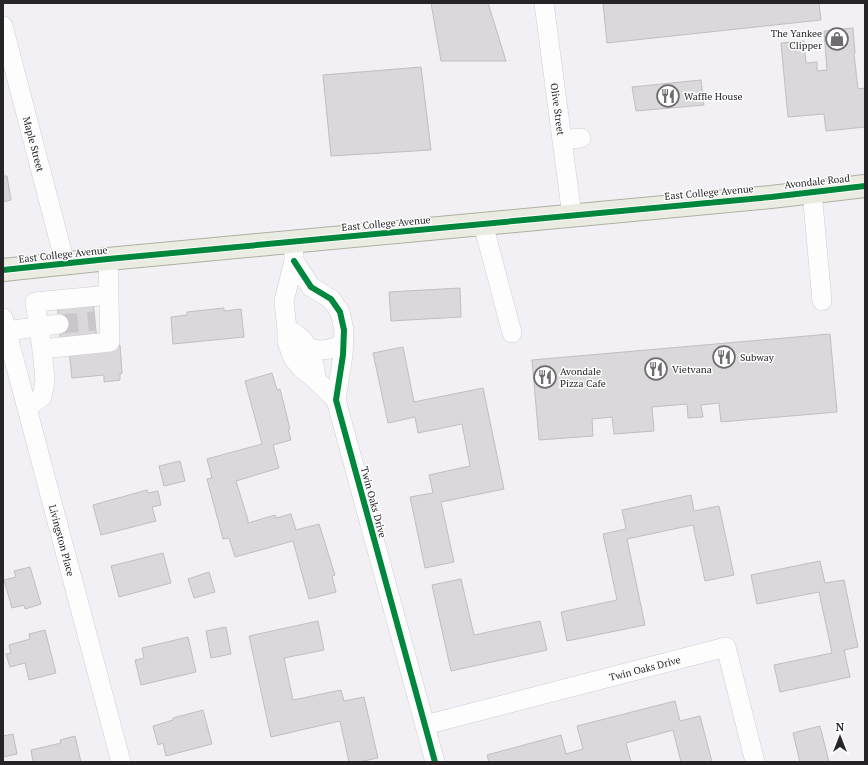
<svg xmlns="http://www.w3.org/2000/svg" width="868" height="765" font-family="'PT Serif',serif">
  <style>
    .building { fill: #dad8db; stroke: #c0bec1 }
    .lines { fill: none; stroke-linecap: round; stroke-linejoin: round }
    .minor-tunnel { stroke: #cac7cc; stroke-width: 19; stroke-dasharray: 19 10; stroke-linecap: butt }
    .minor-casing { stroke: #cfcdd1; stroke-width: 20 }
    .major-casing { stroke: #aeb0a1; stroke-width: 24 }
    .minor { stroke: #fdfdfe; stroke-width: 19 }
    .major { stroke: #eaece2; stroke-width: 22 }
    .cycleway-casing { stroke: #fefefe; stroke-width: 8 }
    .cycleway { stroke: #00873e; stroke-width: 6 }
    .labels { text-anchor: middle; stroke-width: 3; stroke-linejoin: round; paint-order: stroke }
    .poi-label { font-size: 10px; fill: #262427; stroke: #fefefe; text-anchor: start }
    .street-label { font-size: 10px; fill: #262427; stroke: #fefefe }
  </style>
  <rect width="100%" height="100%" fill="#f3f0f5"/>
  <path class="building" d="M431,3H488L506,61H441Z
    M603,3H819L821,20L607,43Z
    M853,28L855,53L854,54L858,89L865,88V127L826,131L824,114L788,117L781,43L804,41L806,63L817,62V71L827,70L824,31Z
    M421,67L431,150L331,156L323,75Z
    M701,80L704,105L636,111L632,87Z
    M3,176H7L11,200L3,202Z
    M460,288L461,317L391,321L389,292Z
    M93,300L97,341L61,345L57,304Z
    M224,308V311L241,309L244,337L173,344L171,317L187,315V312Z
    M830,334L837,412L721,422L719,403L701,405L703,417L688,418L687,404L652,407L654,431L614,434L612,417L592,419L593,436L539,440L532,360Z
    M120,345L122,373L120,374V380L104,382V375L72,378L69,350Z
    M403,347L414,402L483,388L504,489L441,502L454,562L425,568L410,497L433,493L429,475L470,466L462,424L418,433L415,417L388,423L373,353Z
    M272,373L277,390L280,389L290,429H288L291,440L273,445L279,468L236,481L248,520V523L275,515L276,518L291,514L296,530L319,524L335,575L332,576L336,592L309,599L293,541L235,557L229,538L223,539L207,479L212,478L207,459L262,444L245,381Z
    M180,461L185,481L164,486L159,466Z
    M147,490L148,493L158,491L161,505L152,507L156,521L101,535L93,505Z
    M691,495L694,511L719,506L734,575L705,581L693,525L627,539L645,625L567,641L561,612L617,600L603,534L626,529L622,510Z
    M163,553L171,583L119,597L111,566Z
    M820,561L825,583L844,580L858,647L844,650L850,677L780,692L774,665L832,653L819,592L757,604L751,575Z
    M30,567L41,604L25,609L24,605L12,608L4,580L16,577L14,571Z
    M209,572L215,592L194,598L188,579Z
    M461,579L474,635L540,621L547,650L451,671L432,585Z
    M318,621L324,650L284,658L293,700L341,690L344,701L364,697L378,758L358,762H349L340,721L271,737L249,636Z
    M226,627L231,654L211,658L206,631Z
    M45,630L56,673L29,680L25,663L10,667L6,654L11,653L9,645L30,639L29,634Z
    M188,637L196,672L141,685L135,660L144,658L142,648Z
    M675,701L680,721L700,716L712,762H681L673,730L626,743L631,762H489L487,755L561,735L566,754L583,749L577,726Z
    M203,710L212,744L166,756L163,743L158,745L153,726L173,720V718Z
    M820,726L829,762H800L793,733Z
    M13,734L17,754L3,757V736Z
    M75,736L81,762H33L31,750L61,743L60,740Z"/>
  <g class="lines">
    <path class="minor-tunnel" d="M59,324L95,321"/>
    <g class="minor-casing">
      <g id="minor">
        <path id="s1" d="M544,3L572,216"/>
        <path id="s2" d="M3,26L65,263"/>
        <path d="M562,140L581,138"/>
        <path d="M812,192L822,301"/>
        <path d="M483,224L512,333"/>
        <path d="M294,254V261L284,301L287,329V342L293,358L301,368L316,380L336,400"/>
        <path d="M108,259C109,287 109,314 110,342L42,349L35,302L109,295"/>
        <path d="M294,261L311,287L331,299L340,312L344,330L343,355L336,400L435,762"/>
        <path id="s3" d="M3,318L121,762"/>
        <path d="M287,329C292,332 297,335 301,338C312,350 315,365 316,380"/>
        <path d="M6,331L59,324"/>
        <path d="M310,349C324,351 331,350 343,343"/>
        <path d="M27,407L42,397L45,381L42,349"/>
        <path id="s4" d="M425,725L726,647L755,762"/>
      </g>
    </g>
    <g class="major-casing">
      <path id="major" d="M3,270L108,259L771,197L865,186"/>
    </g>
    <use href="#minor" class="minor"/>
    <use href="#major" class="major"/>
    <g class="cycleway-casing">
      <path id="cycleway" d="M294,261L311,287L331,299L340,312L344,330L343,355L336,400L435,762
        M3,270L108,259L771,197L865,186"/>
    </g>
    <use href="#cycleway" class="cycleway"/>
  </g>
  <defs>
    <g id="shop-ring" transform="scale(1.15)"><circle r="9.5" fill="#fefefe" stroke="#6e6b6f" stroke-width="1.5"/><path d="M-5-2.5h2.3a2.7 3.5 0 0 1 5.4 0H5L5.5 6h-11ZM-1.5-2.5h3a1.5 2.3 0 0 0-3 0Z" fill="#6e6b6f"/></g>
    <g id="restaurant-ring" transform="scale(1.15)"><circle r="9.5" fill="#fefefe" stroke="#6e6b6f" stroke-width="1.5"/><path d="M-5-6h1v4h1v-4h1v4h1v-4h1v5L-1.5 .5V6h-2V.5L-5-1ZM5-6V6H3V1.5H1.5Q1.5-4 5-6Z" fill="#6e6b6f"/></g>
  </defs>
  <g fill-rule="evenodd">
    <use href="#shop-ring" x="837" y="39"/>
    <use href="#restaurant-ring" x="668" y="96"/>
    <use href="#restaurant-ring" x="724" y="357"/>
    <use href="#restaurant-ring" x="656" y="369"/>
    <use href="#restaurant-ring" x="545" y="377"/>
  </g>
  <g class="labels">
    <g class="poi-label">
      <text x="822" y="37" text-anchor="end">The Yankee<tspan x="822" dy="12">Clipper</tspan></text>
      <text x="684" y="100">Waffle House</text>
      <text x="740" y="361">Subway</text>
      <text x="672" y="373">Vietvana</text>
      <text x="560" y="375">Avondale<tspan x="560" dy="12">Pizza Cafe</tspan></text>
    </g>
    <g class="street-label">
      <text dy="4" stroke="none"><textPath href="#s1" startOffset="107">Olive Street</textPath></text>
      <text dy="4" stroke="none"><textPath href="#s2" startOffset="122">Maple Street</textPath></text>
      <text transform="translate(817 181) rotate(-6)" y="4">Avondale Road</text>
      <text transform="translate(709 192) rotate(-5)" y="4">East College Avenue</text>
      <text transform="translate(386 223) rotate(-5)" y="4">East College Avenue</text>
      <text transform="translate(63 254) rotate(-6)" y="4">East College Avenue</text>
      <text transform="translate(374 502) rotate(75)" y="4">Twin Oaks Drive</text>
      <text dy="4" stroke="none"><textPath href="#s3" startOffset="230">Livingston Place</textPath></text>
      <text dy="4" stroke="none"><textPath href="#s4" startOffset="227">Twin Oaks Drive</textPath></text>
    </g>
  </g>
  <rect width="868" height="765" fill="none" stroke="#262427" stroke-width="8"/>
  <g transform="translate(840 737)" stroke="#fefefe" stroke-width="3" paint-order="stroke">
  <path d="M0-3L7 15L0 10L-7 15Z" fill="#262427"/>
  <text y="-6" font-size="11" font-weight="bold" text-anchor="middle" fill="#262427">N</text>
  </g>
</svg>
